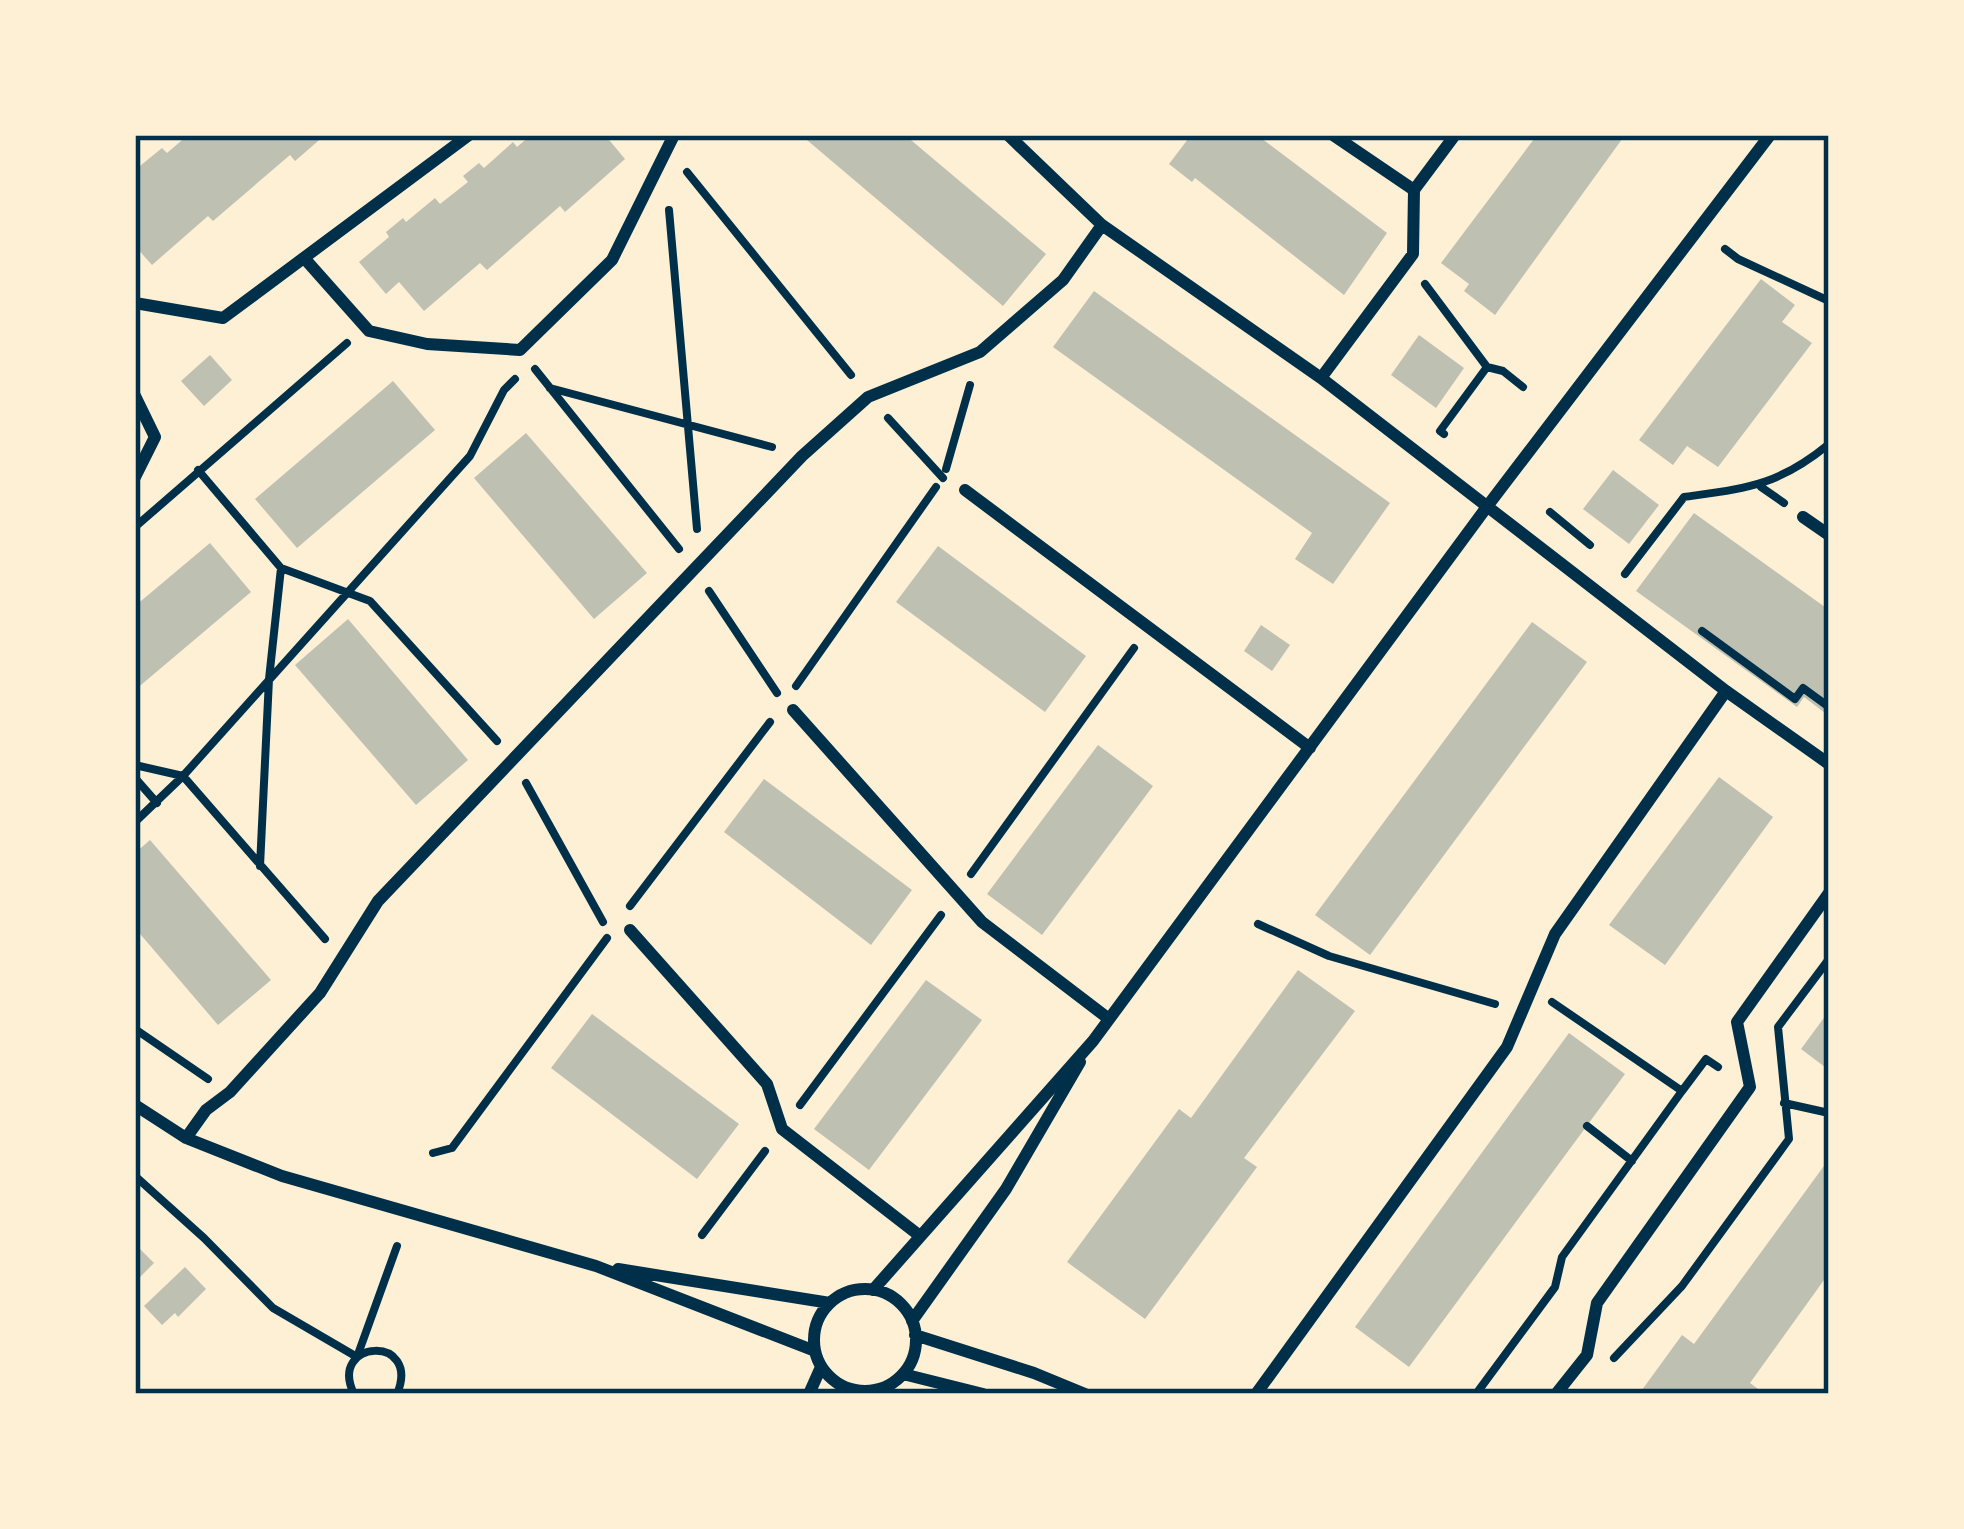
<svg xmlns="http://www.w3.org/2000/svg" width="1964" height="1529" font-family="Inter,sans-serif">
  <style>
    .building { fill: #bec0b2 }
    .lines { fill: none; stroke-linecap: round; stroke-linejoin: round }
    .path { stroke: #003049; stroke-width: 8 }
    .minor { stroke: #003049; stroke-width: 12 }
    .neatline { fill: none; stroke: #003049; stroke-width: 4.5 }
  </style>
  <rect width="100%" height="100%" fill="#fdf0d5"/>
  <path class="building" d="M188,135H325L295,161L290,155L213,221L208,216L152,265L135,246V170L162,148L167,153Z
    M531,135H605L625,159L565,212L560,206L487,270L480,263L424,311L399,282L386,294L359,262L389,237L386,232L403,218L406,222L435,198L440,204L468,182L463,176L479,163L484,168L513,142L517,147Z
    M801,135H905L1046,254L1003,306Z
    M1191,135H1257L1387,233L1344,295L1195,178L1192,182L1169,164Z
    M1537,135H1625L1495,315L1464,291L1469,284L1441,263Z
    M1761,279L1795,305L1782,322L1812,343L1718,467L1687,446L1673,465L1639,440Z
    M1094,291L1390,503L1333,584L1295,559L1312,533L1053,347Z
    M1419,335L1464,368L1436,408L1391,375Z
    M210,355L232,380L204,406L181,381Z
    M393,381L435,430L297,548L255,499Z
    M526,433L647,573L594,619L474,478Z
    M1613,470L1659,505L1629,544L1583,509Z
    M1694,513L1829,610V716L1804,697L1797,707L1636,591Z
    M210,543L251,592L135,690V606Z
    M938,546L1086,656L1045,712L896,602Z
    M348,619L468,760L416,805L295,665Z
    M1532,622L1587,662L1370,955L1315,915Z
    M1261,625L1290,645L1272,671L1244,651Z
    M1098,745L1153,786L1042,935L987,894Z
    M1719,777L1773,817L1665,965L1609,925Z
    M764,779L912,890L871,945L724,832Z
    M150,840L271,980L218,1025L135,928V853Z
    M1298,970L1355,1011L1244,1158L1257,1167L1145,1319L1067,1262L1179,1109L1191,1118Z
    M926,980L982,1020L869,1170L814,1129Z
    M1829,1011V1070L1801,1049Z
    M592,1014L739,1124L697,1179L551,1068Z
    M1569,1033L1625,1074L1409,1367L1355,1327Z
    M1829,1159V1273L1750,1383L1765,1394H1639L1682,1335L1694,1344Z
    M135,1244L154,1263L135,1282Z
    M185,1267L206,1289L178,1317L175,1313L162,1325L144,1306Z"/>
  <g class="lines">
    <path class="path" d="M687,172L851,375
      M669,210L697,529
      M1725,249L1738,259L1829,301
      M1425,284L1487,367L1440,431L1444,434
      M1487,367L1503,371L1523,387
      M535,369L679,549
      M550,388L772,447
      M888,418L943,478
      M946,469L970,385
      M198,470L281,568L370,601L497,741
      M1761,487L1784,503
      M1550,512L1590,545
      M135,527L347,343
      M1625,574L1684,497C1747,488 1778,486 1829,444
      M709,591L777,693
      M1702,631L1795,699L1803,688L1829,707
      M796,686L936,487
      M135,765L183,776L325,939
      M135,778L157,803
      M526,783L603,922
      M135,822L183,776L470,456L504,390L515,379
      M260,866L269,679L281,568
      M971,874L1134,648
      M630,906L770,722
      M1258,924L1329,956L1495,1004
      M135,1029L208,1079
      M1682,1091L1706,1059L1718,1067
      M1784,1103L1829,1113
      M800,1105L941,915
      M1587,1126L1632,1161
      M433,1153L452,1148L607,938
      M135,1176L204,1238L273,1308L357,1357L397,1246
      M702,1235L765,1151
      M1614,1358L1682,1286L1789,1139L1778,1027L1829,959
      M354,1394C327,1339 422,1334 397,1394
      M1476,1394L1555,1287L1562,1257L1682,1091L1552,1002"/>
    <path class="minor" d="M1008,135L1102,225L1321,378L1726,691L1829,764
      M1333,135L1414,190
      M305,259L369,331L427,344L520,350L612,260L674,135
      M135,303L223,318L469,135
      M1321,378L1413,254L1414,190L1455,135
      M135,396L155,437L135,477
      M965,490L1310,748
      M1803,517L1829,535
      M793,710L982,922L1109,1019
      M630,930L767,1084L782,1129L920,1236
      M135,1105L186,1138L282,1176L596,1266L815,1351
      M186,1138L206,1110L230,1092L320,993L378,901L802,456L868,397L980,352L1063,280L1102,225
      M618,1269L830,1303
      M814 1340a51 51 0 1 1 102 0a51 51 0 1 1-102 0Z
      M873,1290L1093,1041L1489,504L1770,135
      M912,1321L1006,1189L1080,1062
      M915,1335L1034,1373L1085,1394
      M903,1374L983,1394
      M809,1394L821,1367
      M1256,1394L1507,1047L1555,934L1726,691
      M1556,1394L1587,1355L1597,1303L1750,1087L1737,1022L1829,893"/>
  </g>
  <rect width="1964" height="1529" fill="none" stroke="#fdf0d5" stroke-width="276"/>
  <rect x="138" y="138" width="1688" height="1253" class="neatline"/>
</svg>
